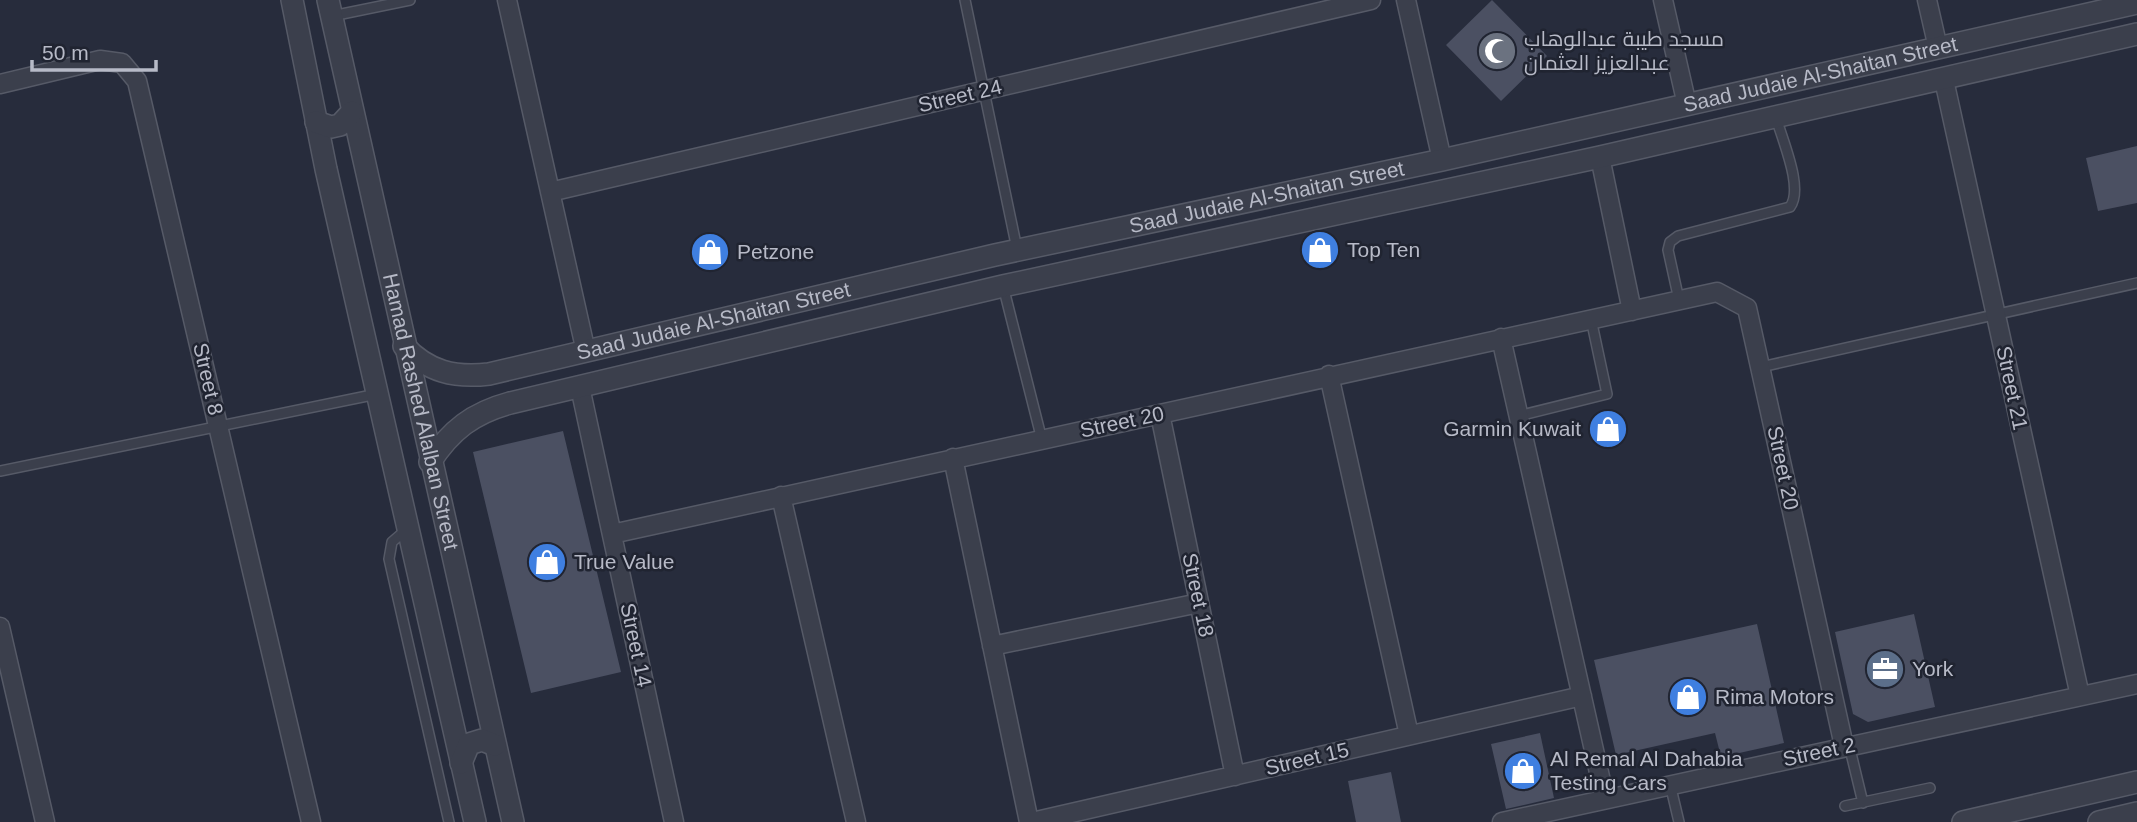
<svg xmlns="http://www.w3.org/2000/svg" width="2137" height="822" font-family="Helvetica,Cairo,sans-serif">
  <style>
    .building { fill: #4b5062 }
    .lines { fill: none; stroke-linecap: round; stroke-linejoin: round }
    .service-casing { stroke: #565a67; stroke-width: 12 }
    .minor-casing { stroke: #565a67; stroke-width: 21 }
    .tertiary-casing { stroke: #565a67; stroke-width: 24 }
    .service { stroke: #3b3f4c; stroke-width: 9 }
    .minor { stroke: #3b3f4c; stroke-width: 18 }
    .tertiary { stroke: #3b3f4c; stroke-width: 21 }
    .labels { text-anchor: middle; stroke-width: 5; stroke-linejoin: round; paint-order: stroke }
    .poi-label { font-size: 21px; fill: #b7bac7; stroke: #202431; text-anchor: start }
    .street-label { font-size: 21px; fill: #b7bac7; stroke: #202431 }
  </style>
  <rect width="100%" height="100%" fill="#272c3c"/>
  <path class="building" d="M1492,0L1547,56L1501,101L1446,45Z
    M2137,146V203L2098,211L2086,158Z
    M563,431L621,672L531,693L473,452Z
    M1914,614L1935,707L1868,722L1853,714L1835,632Z
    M1757,624L1784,743L1721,757L1715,733L1616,755L1594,660Z
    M1540,733L1554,798L1506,809L1491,744Z
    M1391,772L1401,822H1356L1348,781Z"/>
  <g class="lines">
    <g class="service-casing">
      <path id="service" d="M965,0L1017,249
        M332,16L410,0
        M1003,286L1042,440
        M1679,300L1668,250L1670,242L1678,236L1790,207C1804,188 1782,140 1776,117
        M1761,367L2137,283
        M1518,416L1607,394L1591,319
        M0,471L377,394
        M406,530L392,542L389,559L449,822
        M1849,745L1863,803
        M1670,784L1679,822
        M1845,806L1930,788"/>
    </g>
    <g class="minor-casing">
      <path id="minor" d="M507,0L586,352
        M1406,0L1442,160
        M1663,0L1687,105
        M1927,0L1938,48
        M1944,80L2080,696
        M0,84L100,60L122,63L137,81L311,822
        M1600,157L1632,311
        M550,192L1371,0
        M1501,338L1605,799
        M1329,375L1409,735
        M580,387L674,822
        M1160,414L1235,776
        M953,458L1029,822
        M781,496L856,822
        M612,534L1717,292L1747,308L1844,746
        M0,627L45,822
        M992,646L1199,603
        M1032,822L1582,696
        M1502,822L2137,684"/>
    </g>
    <g class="tertiary-casing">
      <g id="tertiary">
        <path d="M292,0L326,169L475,822"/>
        <path id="s1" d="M328,0L513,822"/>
        <path d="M316,122L331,127L340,125L352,112"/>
        <path id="s2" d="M404,346C428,372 455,378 489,374L995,255L1442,160L2137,3"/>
        <path d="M430,462C451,430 473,413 510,403L1003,286L1600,157L2137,34"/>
        <path d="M461,763L469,744L482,740L495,745"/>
        <path d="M1963,822L2137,782"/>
        <path d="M2099,822L2137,813"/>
      </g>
    </g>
    <use href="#service" class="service"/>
    <use href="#minor" class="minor"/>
    <use href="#tertiary" class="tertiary"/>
  </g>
  <defs>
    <g id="mosque-disc" transform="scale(2.0125)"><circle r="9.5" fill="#6b7280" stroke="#202431"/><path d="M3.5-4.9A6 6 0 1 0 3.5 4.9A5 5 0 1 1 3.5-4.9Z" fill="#fff"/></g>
    <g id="shop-disc" transform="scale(2.0125)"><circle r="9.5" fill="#3f7fe0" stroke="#202431"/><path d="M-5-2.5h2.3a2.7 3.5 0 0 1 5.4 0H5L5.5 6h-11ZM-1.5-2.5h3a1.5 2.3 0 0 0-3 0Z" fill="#fff"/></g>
    <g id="office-disc" transform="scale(2.0125)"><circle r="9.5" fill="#5c6f8a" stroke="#202431"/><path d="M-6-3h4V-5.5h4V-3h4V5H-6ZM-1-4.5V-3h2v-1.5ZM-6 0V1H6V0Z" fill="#fff"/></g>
  </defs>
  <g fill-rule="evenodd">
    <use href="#mosque-disc" x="1497" y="51"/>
    <use href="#shop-disc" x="1320" y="250"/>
    <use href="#shop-disc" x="710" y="252"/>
    <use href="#shop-disc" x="1608" y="429"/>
    <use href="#shop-disc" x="547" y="562"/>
    <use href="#office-disc" x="1885" y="669"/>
    <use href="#shop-disc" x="1688" y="697"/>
    <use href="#shop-disc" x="1523" y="771"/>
  </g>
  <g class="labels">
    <g class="poi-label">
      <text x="1524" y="46">مسجد طيبة عبدالوهاب<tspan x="1524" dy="24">عبدالعزيز العثمان</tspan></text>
      <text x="1347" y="257">Top Ten</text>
      <text x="737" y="259">Petzone</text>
      <text x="1581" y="436" text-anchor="end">Garmin Kuwait</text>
      <text x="574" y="569">True Value</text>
      <text x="1912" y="676">York</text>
      <text x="1715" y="704">Rima Motors</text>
      <text x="1550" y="766">Al Remal Al Dahabia<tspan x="1550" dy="24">Testing Cars</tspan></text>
    </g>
    <g class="street-label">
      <text dy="7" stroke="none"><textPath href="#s2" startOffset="1458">Saad Judaie Al-Shaitan Street</textPath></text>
      <text transform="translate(960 96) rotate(-13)" y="7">Street 24</text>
      <text dy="7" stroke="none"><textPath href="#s2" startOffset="891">Saad Judaie Al-Shaitan Street</textPath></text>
      <text dy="7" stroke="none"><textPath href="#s2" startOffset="324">Saad Judaie Al-Shaitan Street</textPath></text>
      <text transform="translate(208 379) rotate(77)" y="7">Street 8</text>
      <text transform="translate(2012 388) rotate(78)" y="7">Street 21</text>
      <text dy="7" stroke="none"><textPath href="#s1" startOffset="422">Hamad Rashed Alalban Street</textPath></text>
      <text transform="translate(1122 422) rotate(-12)" y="7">Street 20</text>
      <text transform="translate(1783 468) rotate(78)" y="7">Street 20</text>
      <text transform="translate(1198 595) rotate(78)" y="7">Street 18</text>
      <text transform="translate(636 645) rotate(78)" y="7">Street 14</text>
      <text transform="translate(1819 752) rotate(-12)" y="7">Street 2</text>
      <text transform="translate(1307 759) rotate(-13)" y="7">Street 15</text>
    </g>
  </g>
  <path d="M32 60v10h124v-10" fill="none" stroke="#b7bac7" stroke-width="3.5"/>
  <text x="42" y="60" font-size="21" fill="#b7bac7" stroke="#202431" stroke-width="5" paint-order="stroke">50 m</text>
</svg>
